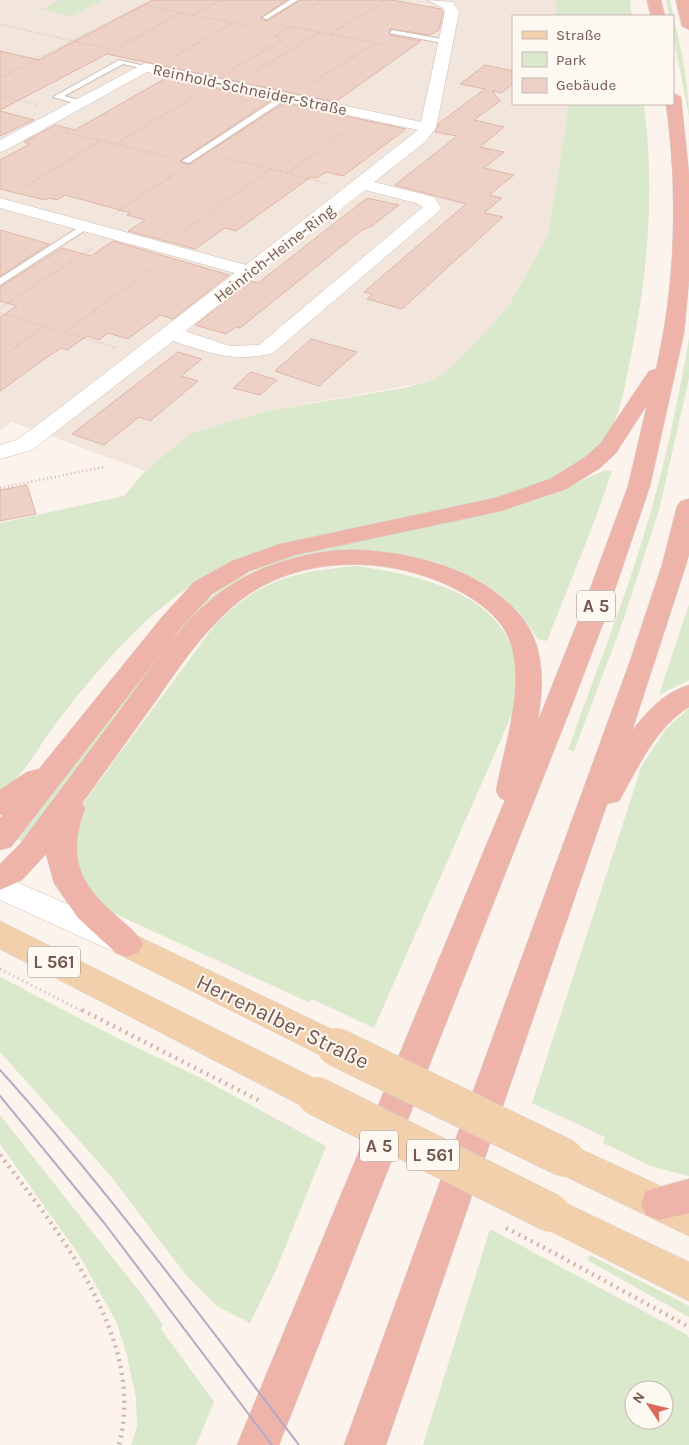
<svg xmlns="http://www.w3.org/2000/svg" width="689" height="1445" font-family="Karla,sans-serif">
  <style>
    .residential { fill: #f2e5db }
    .green { fill: #dae8cb; fill-rule: evenodd }
    .building { fill: #eed1c6; stroke: #dfb6a8 }
    .lines { fill: none; stroke-linecap: round; stroke-linejoin: round }
    .service-casing { stroke: #cfbdb5; stroke-width: 2 }
    .minor-casing { stroke: #cfbdb5; stroke-width: 1 }
    .secondary-casing { stroke: #d1bcb3; stroke-width: 1 }
    .primary-casing { stroke: #d8d1ce; stroke-width: 1 }
    .motorway-casing { stroke: #d8d1ce; stroke-width: 1 }
    .path-far3 { stroke: #d3b4a9; stroke-width: 2; stroke-dasharray: 0.5 2; stroke-linecap: butt }
    .path-far2 { stroke: #d3b4a9; stroke-width: 2.5; stroke-dasharray: 1 3; stroke-linecap: butt }
    .path-far1 { stroke: #d3b4a9; stroke-width: 3; stroke-dasharray: 1 4; stroke-linecap: butt }
    .path { stroke: #d3b4a9; stroke-width: 4.5; stroke-dasharray: 2 5; stroke-linecap: butt }
    .service { fill: #fff; fill-rule: evenodd }
    .minor { fill: #fff; fill-rule: evenodd }
    .secondary { fill: #fff; fill-rule: evenodd }
    .primary { fill: #f2d0ac; fill-rule: evenodd }
    .motorway { fill: #eeb3a9; fill-rule: evenodd }
    .tram { stroke: #b5aac5; stroke-width: 2 }
    .primary-bridge-casing { stroke: #d8d1ce; stroke-width: 39; stroke-linecap: butt }
    .path-bridge { stroke: #d3b4a9; stroke-width: 4.5; stroke-dasharray: 2 5; stroke-linecap: butt }
    .primary-bridge { stroke: #f2d0ac; stroke-width: 38 }
    .labels { text-anchor: middle; stroke-width: 4; stroke-linejoin: round; paint-order: stroke }
    .far-street-label { font-size: 16px; fill: #745951; stroke: #fef8f2 }
    .shield { fill: #fef8f2; stroke: #9d8981; stroke-width: 1 }
    .shield-label { font-size: 18px; font-weight: bold; fill: #745951 }
    .near-street-label { font-size: 22px; fill: #745951; stroke: #fef8f2 }
  </style>
  <rect width="100%" height="100%" fill="#fbf3ec"/>
  <path class="residential" d="M0,0H555L556,16H513V104H569L548,235L508,307L447,372L427,382L267,411L191,433L145,471L12,422L0,430Z"/>
  <path class="green" d="M61,0H103L71,16L41,9Z
    M555,0H630L632,16H556Z
    M666,0H670C678,39 689,77 689,117L673,34V16H669Z
    M569,104H644C655,191 648,275 630,360C623,394 620,426 594,451C556,489 460,507 408,521C341,539 274,557 207,575C147,611 99,667 57,722C39,745 24,776 0,794V523L124,496L144,472L191,433L267,411L404,388L427,382L447,372L508,307L548,235Z
    M689,338V378L659,510L622,624L574,751L568,750C594,676 624,603 646,528C665,465 678,402 689,338Z
    M605,470L612,471L596,517L547,641L538,639L519,612L498,593L478,580L440,563L407,555L370,551L259,571L26,842L16,839L193,611C221,586 252,569 288,557L513,507L548,496Z
    M356,566C420,575 516,595 517,678C517,689 514,701 513,712L374,1028L312,999L308,1002L111,912L84,890L77,868L76,820L81,806L214,626C260,579 292,572 356,566Z
    M689,604V680L659,695Z
    M689,708V1176L653,1167L603,1143L605,1137L532,1103L642,765L666,729Z
    M0,977L123,1041L201,1078L326,1146L276,1270L250,1323L217,1306L186,1275L109,1174L0,1052Z
    M0,1115L139,1291L163,1325L161,1329L214,1402L196,1445H131L137,1427L136,1398L127,1356L117,1323L79,1255L0,1144Z
    M490,1229L686,1334L689,1338V1445H423ZM634,1390H664V1420H634Z
    M590,1255L689,1306V1317L587,1260Z"/>
  <path class="building" d="M153,0H287L260,18L267,21L300,0H392L441,9L443,12L439,30L430,35L390,29V35L421,41L335,102L107,54L0,110V51L39,60Z
    M485,65L513,71V84L501,93L492,91L500,101L474,120L504,127L480,147L504,152L484,168L514,175L489,195L502,198L484,213L503,217L402,309L367,299L372,294L364,292L466,204L395,185L457,136L435,132L439,123L485,89L460,84Z
    M166,78L271,100L180,161L188,165L284,103L406,129L343,176L326,172L317,178L311,177L236,231L225,228L195,249L128,231L145,220L127,215L131,213L65,195L57,200L49,198L45,200L0,189V160L30,144L24,142L55,125L75,130Z
    M0,111L34,120L0,136Z
    M367,198L399,205L372,226L362,230L240,328L236,327L226,334L195,325L251,281L258,283Z
    M0,230L49,244L0,276Z
    M113,241L229,275L173,319L160,315L128,339L108,333L99,340L87,336L67,350L61,348L43,360L0,391V317L17,306L0,301V287L62,248L91,256Z
    M311,339L357,352L319,386L275,371Z
    M178,352L202,359L181,376L198,381L150,421L139,417L104,445L72,434Z
    M251,372L277,380L260,395L233,388Z
    M27,485L36,514L0,521V490Z"/>
  <g class="lines">
    <g class="service-casing">
      <path id="service" d="M290,0H298L267,19L262,18Z
        M392,30L447,40L451,42L447,44L390,33Z
        M119,60L149,67L145,69L123,64L64,96L82,101V105L53,97Z
        M284,94L291,96L189,163L182,161Z
        M84,224L88,227L87,229L0,285V278Z"/>
    </g>
    <g class="minor-casing">
      <path id="minor" d="M428,0L453,2L459,12L436,128L425,142L374,182L434,197L441,208L438,212L273,353C235,363 209,353 173,341L32,450L0,459V445L16,440L35,427L235,273L0,208V198L246,265L418,130L147,72L6,150L0,152V140L145,63L421,122L445,12L443,8ZM365,190L416,203L423,207L259,345L230,346L185,331Z"/>
    </g>
    <g class="secondary-casing">
      <path id="secondary" d="M0,875L132,932L137,941L132,950L121,954L110,950L0,900Z"/>
    </g>
    <g class="primary-casing">
      <path id="primary" d="M0,921L328,1085L333,1096L328,1107L316,1111L304,1107L0,949Z
        M127,931L348,1037L353,1047L348,1057L336,1062L324,1057L116,953L111,944L116,935Z
        M565,1142L689,1199V1236L552,1170L547,1158L552,1146Z
        M551,1196L689,1262V1301L538,1225L532,1213L538,1201Z"/>
    </g>
    <g class="motorway-casing">
      <path id="motorway" d="M647,0H661L665,16H651Z
        M676,0H689V30L682,26Z
        M673,93L681,97L689,175V280L684,333L650,486L606,616L572,705L279,1445H237L505,800L500,798L496,791C504,746 527,683 509,639C502,620 484,606 468,596C402,556 306,551 242,599C207,626 182,663 157,699C132,734 107,769 82,803L85,808C68,855 77,881 114,914C124,923 136,931 143,944L138,953L127,957L116,953L78,918L54,883L46,854L22,880L0,890V864L20,844C54,799 87,754 121,709C173,639 205,581 295,558C321,551 347,548 374,551C410,554 449,564 480,582C539,618 548,656 538,721L580,616L628,486L647,405L616,453L600,468L566,489L501,511L295,555L250,571L212,594L180,629L11,847L0,850V818L4,814L0,815V790L27,772L39,769L162,617L194,582L232,561L280,544L495,498L550,479L584,458L600,444L649,371L656,369C676,283 678,191 666,104H673Z
        M689,499V554L686,565L632,731C647,711 665,692 689,685V707C655,728 638,768 619,801L607,804L386,1445H344L630,661L662,565L677,506L681,501Z
        M689,1179V1213L659,1220L646,1215L641,1203L646,1191Z"/>
    </g>
    <path class="path-far3" d="M143,5L232,23
      M306,9L322,0
      M193,15L221,0
      M0,24L72,41L0,78
      M282,25L382,44
      M330,34L387,0
      M119,47L181,13
      M111,49L72,41L152,0
      M175,56L233,23L253,27
      M233,69L282,40L275,36L291,26
      M253,73L320,32
      M310,84L376,43
      M0,96L39,105
      M65,132L115,144L196,96
      M115,144L170,157
      M222,157L330,184
      M287,173L349,129
      M20,190L100,141
      M112,215L178,172
      M179,234L271,169
      M0,308L94,247
      M0,313L117,348
      M65,332L157,265
      M0,358L45,326"/>
    <path class="path-far2" d="M0,488L104,467"/>
    <path class="path-far1" d="M0,969L84,1012"/>
    <path class="path" d="M82,1010L262,1102
      M0,1155C59,1231 147,1342 119,1445
      M543,1247L689,1327"/>
    <use href="#service" class="service"/>
    <use href="#minor" class="minor"/>
    <use href="#secondary" class="secondary"/>
    <use href="#primary" class="primary"/>
    <use href="#motorway" class="motorway"/>
    <path class="tram" d="M0,1070C107,1189 202,1318 299,1445
      M0,1096L105,1224L272,1445"/>
    <g class="primary-bridge-casing">
      <path id="primary-bridge" d="M336,1047L565,1158
        M316,1096L551,1213"/>
    </g>
    <path class="path-bridge" d="M506,1228L543,1247"/>
    <use href="#primary-bridge" class="primary-bridge"/>
  </g>
  <g class="labels">
    <g class="far-street-label">
      <text transform="translate(250 89) rotate(12)" y="6">Reinhold-Schneider-Straße</text>
      <text transform="translate(274 253) rotate(-38)" y="6">Heinrich-Heine-Ring</text>
    </g>
    <g class="shield">
      <rect x="577" y="590.5" width="38" height="31" rx="4"/>
      <rect x="28" y="946.5" width="52" height="31" rx="4"/>
      <rect x="360" y="1130.5" width="38" height="31" rx="4"/>
      <rect x="407" y="1139.5" width="52" height="31" rx="4"/>
    </g>
    <g class="shield-label">
      <text x="596" y="612">A 5</text>
      <text x="54" y="968">L 561</text>
      <text x="379" y="1152">A 5</text>
      <text x="433" y="1161">L 561</text>
    </g>
    <g class="near-street-label">
      <text transform="translate(283 1021) rotate(26)" y="8">Herrenalber Straße</text>
    </g>
  </g>
  <rect x="512" y="15" width="162" height="90" fill="#fef8f2" stroke="#c7b8b2"/>
  <rect x="522" y="31" width="25" height="8" fill="#f2d0ac" stroke="#c7b8b2"/>
  <text x="556" y="40" font-size="15" fill="#745951">Straße</text>
  <rect x="522" y="52" width="25" height="15" fill="#dae8cb" stroke="#c7b8b2"/>
  <text x="556" y="65" font-size="15" fill="#745951">Park</text>
  <rect x="522" y="78" width="25" height="15" fill="#eed1c6" stroke="#c7b8b2"/>
  <text x="556" y="90" font-size="15" fill="#745951">Gebäude</text>
  <g transform="translate(649 1405) rotate(305)"><circle r="24" fill="#fef8f2" stroke="#c7b8b2"/>
  <path d="M0-4L9 19L0 12L-9 19Z" fill="#d86b5e"/>
  <text y="-8" font-size="14" font-weight="bold" text-anchor="middle" fill="#745951">N</text>
  </g>
</svg>
